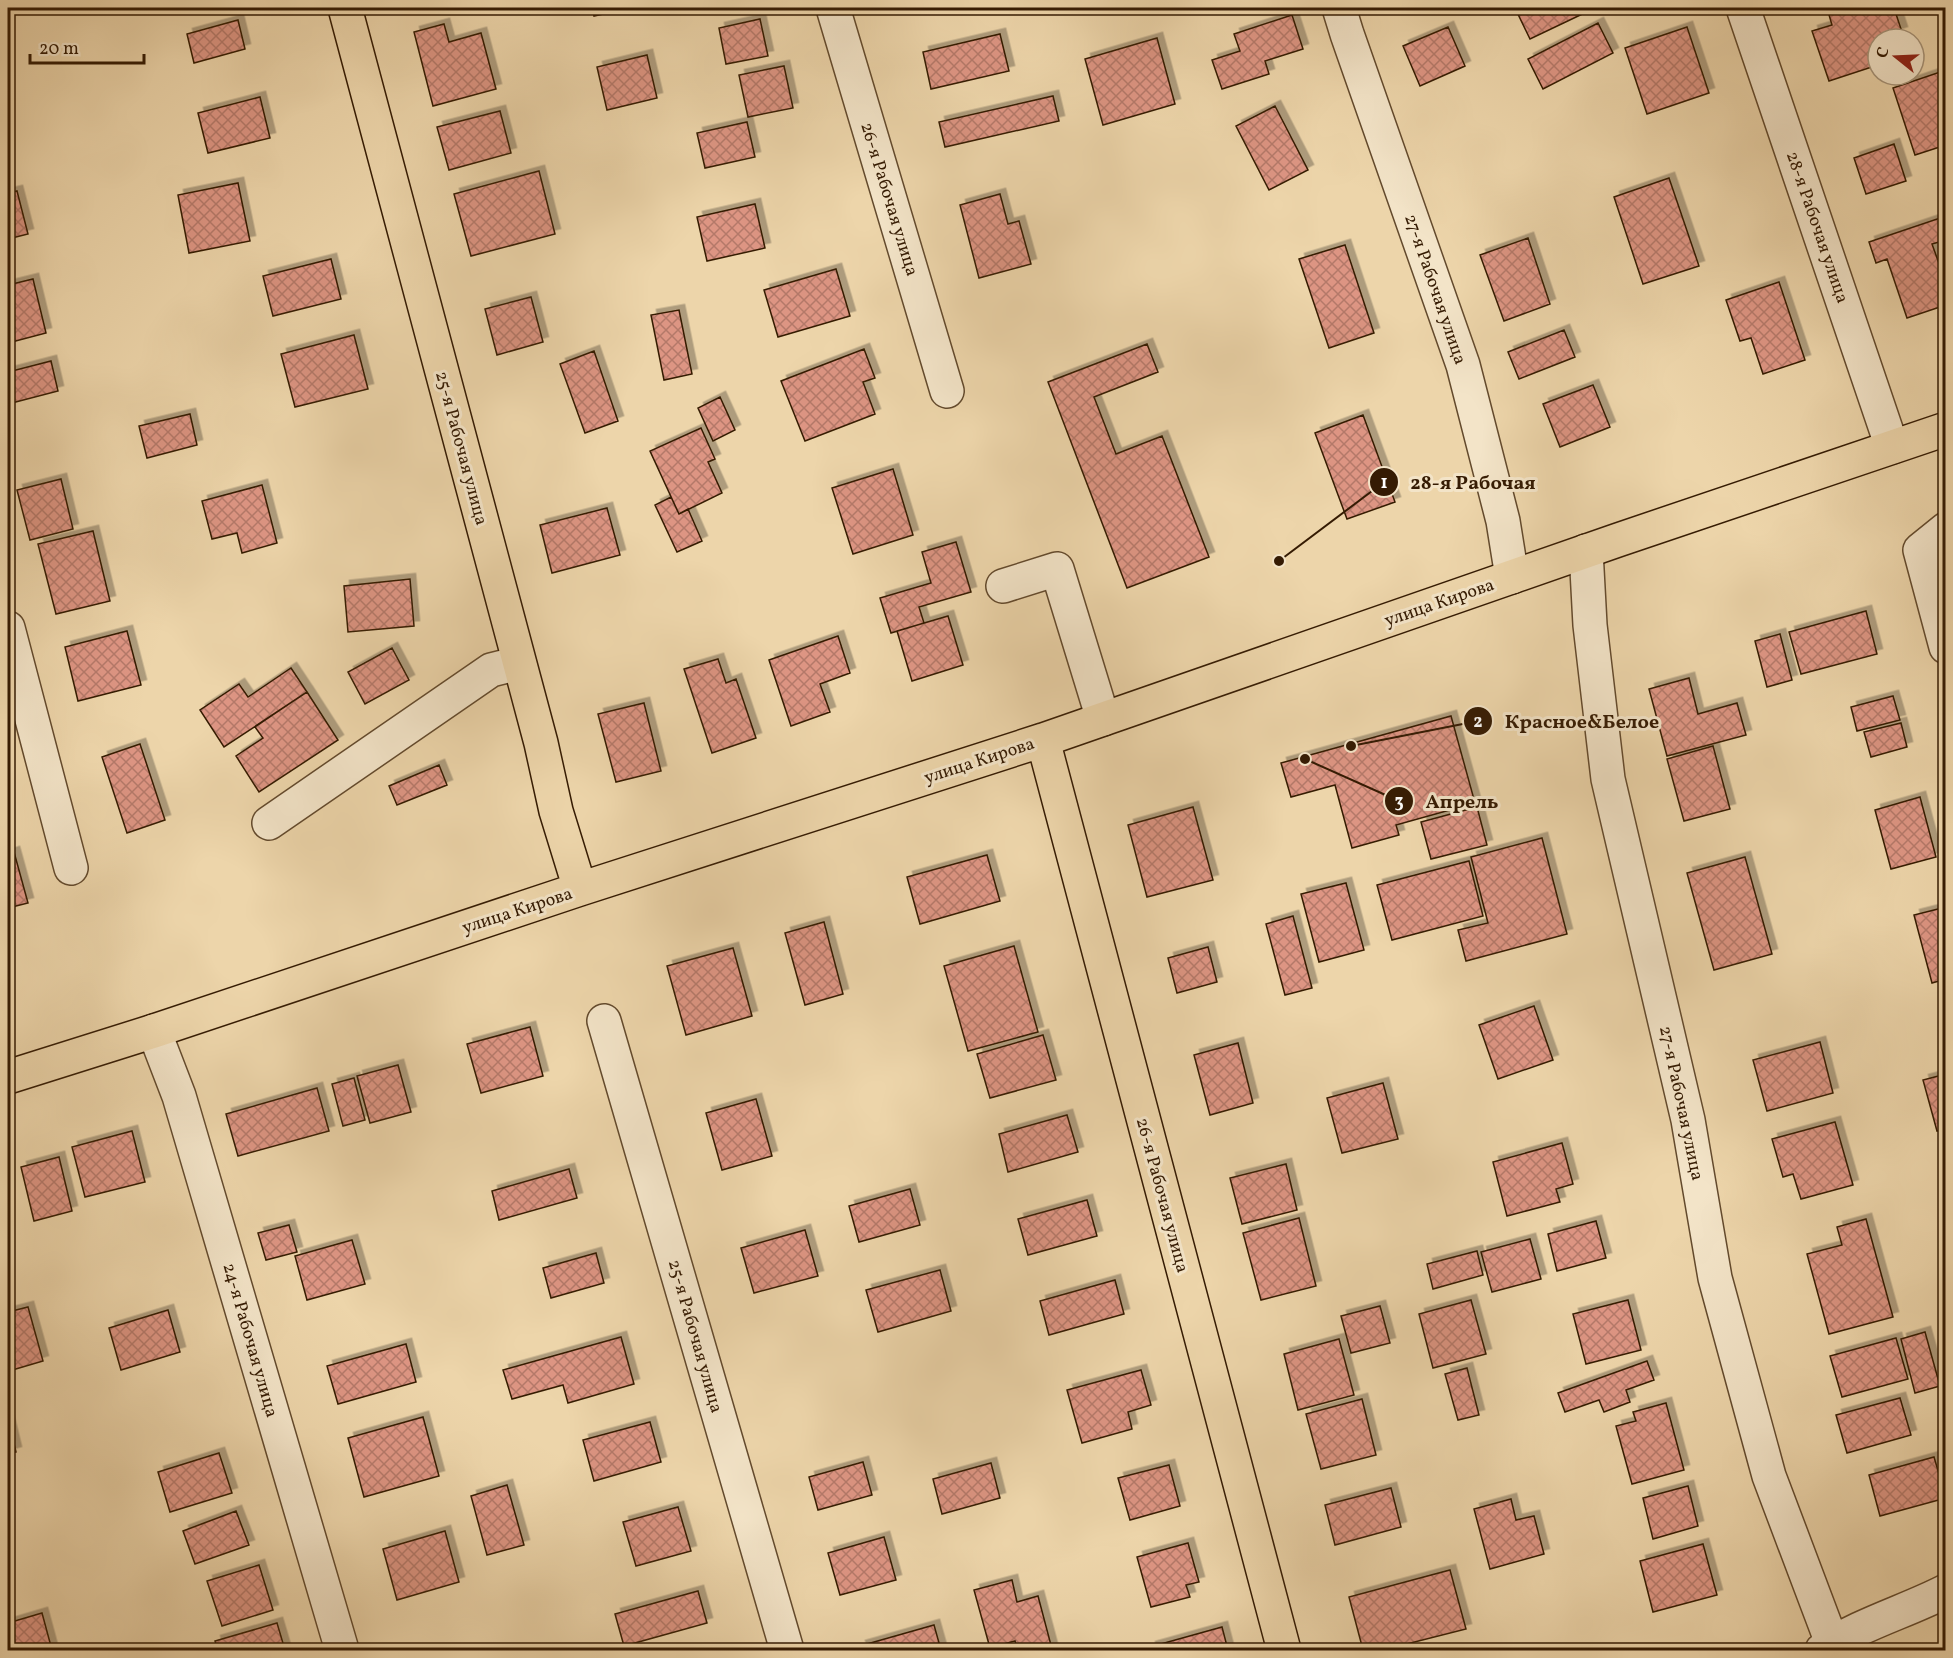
<svg xmlns="http://www.w3.org/2000/svg" width="1953" height="1658" font-family="Vollkorn,serif">
  <style>
    .building { fill: url(#building-cross-hatch); stroke: #351b03; stroke-width: 1.5; filter: url(#shadow) }
    .lines { fill: none; stroke-linecap: round; stroke-linejoin: round }
    .minor-casing { stroke: #634a2d; stroke-width: 36 }
    .major-casing { stroke: #351b03; stroke-width: 36 }
    .minor { stroke: #f3e4c8; stroke-width: 33 }
    .major { stroke: #edd5aa; stroke-width: 33 }
    .labels { text-anchor: middle; stroke-width: 6; stroke-linejoin: round; paint-order: stroke }
    .street-label { font-size: 18px; fill: #351b03; stroke: #f3e4c8 }
    .leader { fill: none; stroke: #351b03; stroke-width: 2 }
    .callout-dot { fill: #351b03; stroke: #f3e4c8; stroke-width: 2 }
    .mark-label { font-size: 18px; text-anchor: middle; font-weight: bold; fill: #fff }
    .callout-label { font-size: 20px; text-anchor: middle; font-weight: bold; fill: #351b03; stroke: #f3e4c8; stroke-width: 6; stroke-linejoin: round; paint-order: stroke }
  </style>
  <defs>
    <pattern id="building-cross-hatch" width="8" height="8" patternUnits="userSpaceOnUse" patternTransform="scale(1.5)"><rect width="8" height="8" fill="#dd9583"/><path d="M0 0l8 8M0 8l8-8" fill="none" stroke="#b47969"/></pattern>
    <filter id="shadow"><feDropShadow dx="5.5" dy="-5.5" stdDeviation="0" flood-color="#0004"/></filter>
  </defs>
  <rect width="100%" height="100%" fill="#edd5aa"/>
  <filter id="stains"><feTurbulence type="fractalNoise" baseFrequency=".00333" numOctaves="4"/><feColorMatrix values="0 0 0 0 .2 0 0 0 0 .09 0 0 0 0 .02 0 0 0 .5 -.17"/></filter>
  <radialGradient id="worn" r=".72"><stop offset=".6" stop-color="#630" stop-opacity="0"/><stop offset="1" stop-color="#630" stop-opacity=".3"/></radialGradient>
  <path class="building" d="M592,8H630L594,16Z
    M1515,8H1595L1530,39Z
    M1827,8H1894L1902,32L1874,41L1878,55V65L1829,81L1812,31L1832,25Z
    M1292,15L1303,49L1265,61L1269,74L1222,89L1212,60L1240,51L1234,34Z
    M760,19L768,56L726,64L719,28Z
    M238,20L245,49L194,63L187,34Z
    M1598,23L1613,53L1543,89L1528,59Z
    M444,24L449,42L481,33L496,89L433,106L414,32Z
    M1448,27L1465,66L1420,86L1403,46Z
    M1687,27L1709,93L1647,114L1625,48Z
    M1000,34L1009,71L931,89L923,52Z
    M1157,38L1175,104L1103,125L1085,59Z
    M647,55L657,98L607,110L597,67Z
    M784,66L793,108L748,117L739,75Z
    M1946,70V145L1915,155L1893,88Z
    M1053,96L1059,121L945,147L939,122Z
    M260,97L270,138L208,153L198,113Z
    M1275,106L1308,170L1269,190L1236,126Z
    M500,111L511,153L449,170L437,127Z
    M747,122L755,157L705,168L697,133Z
    M1894,144L1906,181L1866,194L1854,158Z
    M539,171L555,234L471,256L454,194Z
    M1669,178L1699,266L1643,284L1614,197Z
    M238,183L250,241L189,253L178,195Z
    M17,191L28,234L8,239V193Z
    M1000,194L1008,224L1019,221L1031,264L979,278L960,205Z
    M755,204L765,248L707,261L697,217Z
    M1946,216V240L1932,244L1946,283V305L1907,318L1887,259L1876,263L1869,242Z
    M1528,238L1550,304L1504,321L1480,255Z
    M1345,245L1374,333L1329,348L1299,259Z
    M331,259L341,299L273,316L263,276Z
    M836,269L850,316L778,337L764,290Z
    M33,279L46,333L8,343V285Z
    M1779,282L1805,360L1763,374L1751,338L1740,341L1726,300Z
    M531,297L543,342L497,355L485,309Z
    M679,310L692,374L664,380L651,315Z
    M1564,330L1575,357L1519,379L1508,352Z
    M354,335L368,389L295,407L281,354Z
    M1147,344L1158,372L1094,397L1116,454L1162,436L1209,557L1127,588L1048,382Z
    M864,349L875,378L863,382L875,414L805,441L781,381Z
    M594,351L618,421L585,433L560,364Z
    M51,361L58,391L8,404V372Z
    M1593,385L1610,427L1560,447L1543,404Z
    M720,397L735,430L713,441L698,408Z
    M190,414L197,445L147,458L139,426Z
    M1363,415L1395,502L1347,519L1315,433Z
    M701,428L715,459L708,462L722,493L679,514L650,451Z
    M893,469L913,535L853,554L832,488Z
    M61,479L73,529L30,540L17,490Z
    M262,485L277,543L242,553L237,533L212,539L202,501Z
    M671,497L679,514L688,509L702,541L677,552L655,505Z
    M607,508L620,555L552,573L540,525Z
    M93,531L110,601L56,614L38,544Z
    M956,542L971,592L919,607L924,623L891,633L880,598L931,583L922,552Z
    M410,579L414,626L348,632L344,586Z
    M1866,611L1877,654L1801,674L1789,632Z
    M948,616L963,665L912,681L897,631Z
    M127,631L141,685L78,701L65,647Z
    M1780,634L1792,680L1767,687L1755,641Z
    M838,636L850,673L820,684L830,712L791,726L769,660Z
    M392,648L409,680L365,704L348,672Z
    M718,659L726,683L736,679L756,738L712,753L684,669Z
    M291,668L307,692L224,747L200,710L239,684L248,697Z
    M1689,678L1698,714L1737,703L1746,735L1667,756L1649,689Z
    M307,692L338,740L259,792L236,756L263,738L255,727Z
    M1893,696L1900,720L1857,731L1851,707Z
    M644,703L661,771L616,782L598,714Z
    M1451,716L1475,803L1396,825L1399,835L1352,848L1335,785L1291,797L1281,763Z
    M1901,723L1907,747L1871,757L1864,732Z
    M140,744L165,820L127,833L102,757Z
    M1713,746L1730,809L1684,821L1667,759Z
    M439,765L447,785L397,805L389,786Z
    M1920,797L1936,857L1891,869L1875,810Z
    M1193,807L1213,880L1147,897L1128,825Z
    M1477,807L1487,845L1431,859L1421,822Z
    M1542,838L1567,934L1466,961L1458,930L1488,923L1471,857Z
    M14,852L28,903L8,908V854Z
    M987,855L1000,901L920,924L907,877Z
    M1745,857L1772,954L1714,970L1687,873Z
    M1469,861L1483,916L1392,940L1377,885Z
    M1346,883L1364,950L1319,962L1301,894Z
    M1946,907V979L1932,983L1914,915Z
    M1293,916L1312,988L1285,995L1266,924Z
    M824,922L843,994L805,1005L785,933Z
    M1014,946L1038,1032L968,1051L944,966Z
    M1208,947L1217,982L1177,993L1168,958Z
    M733,948L752,1016L686,1035L667,966Z
    M1534,1006L1553,1060L1498,1079L1479,1025Z
    M530,1027L543,1076L481,1093L467,1044Z
    M1043,1035L1056,1080L990,1098L977,1054Z
    M1820,1042L1833,1093L1767,1111L1753,1060Z
    M1238,1043L1253,1103L1210,1115L1194,1055Z
    M398,1065L411,1112L370,1123L357,1076Z
    M1946,1074V1129L1937,1131L1923,1080Z
    M354,1078L365,1120L343,1126L332,1084Z
    M1383,1083L1398,1139L1342,1153L1327,1098Z
    M317,1088L329,1131L238,1156L226,1114Z
    M756,1099L772,1156L722,1170L706,1113Z
    M1067,1115L1078,1152L1008,1172L999,1134Z
    M1835,1122L1853,1185L1801,1199L1793,1174L1783,1177L1772,1139Z
    M132,1131L145,1182L85,1197L72,1147Z
    M1562,1143L1573,1184L1556,1189L1560,1202L1507,1216L1493,1162Z
    M59,1157L72,1211L34,1221L21,1167Z
    M1286,1164L1297,1210L1242,1224L1230,1178Z
    M569,1169L577,1198L499,1220L492,1191Z
    M910,1189L920,1225L859,1242L849,1206Z
    M1087,1200L1097,1236L1028,1255L1018,1219Z
    M1299,1218L1316,1286L1261,1300L1243,1233Z
    M1866,1219L1893,1317L1829,1334L1807,1254L1842,1245L1837,1227Z
    M1596,1221L1606,1258L1557,1271L1548,1234Z
    M289,1225L297,1252L266,1260L258,1233Z
    M805,1230L818,1276L754,1293L741,1248Z
    M1530,1239L1541,1279L1492,1292L1481,1252Z
    M352,1240L365,1284L307,1300L295,1256Z
    M1477,1251L1483,1275L1433,1289L1427,1264Z
    M596,1253L604,1283L551,1298L543,1268Z
    M940,1270L951,1311L878,1332L866,1290Z
    M1115,1280L1124,1314L1049,1335L1040,1301Z
    M1471,1300L1486,1354L1433,1368L1419,1314Z
    M1628,1300L1641,1350L1586,1364L1573,1314Z
    M1380,1306L1390,1343L1351,1353L1341,1316Z
    M28,1307L43,1361L9,1371L8,1364V1312Z
    M168,1310L180,1352L121,1370L109,1328Z
    M1925,1332L1940,1386L1915,1393L1901,1339Z
    M621,1337L634,1384L568,1403L563,1385L512,1399L503,1370Z
    M1896,1338L1908,1379L1842,1397L1830,1356Z
    M1339,1339L1354,1395L1298,1410L1284,1354Z
    M406,1344L416,1382L338,1404L327,1366Z
    M1647,1361L1654,1380L1626,1390L1630,1402L1604,1412L1599,1400L1565,1412L1558,1393Z
    M1467,1368L1479,1415L1458,1420L1445,1374Z
    M1141,1370L1151,1405L1128,1412L1132,1429L1082,1443L1067,1390Z
    M1900,1398L1911,1435L1847,1453L1836,1415Z
    M1362,1399L1376,1455L1321,1469L1306,1414Z
    M1666,1403L1684,1470L1632,1484L1616,1426L1636,1421L1633,1412Z
    M423,1417L439,1476L364,1497L348,1438Z
    M8,1419L16,1452L8,1454Z
    M650,1422L661,1462L594,1481L583,1440Z
    M219,1453L232,1493L170,1512L158,1472Z
    M1934,1457L1946,1498L1880,1516L1869,1475Z
    M863,1462L872,1495L818,1510L809,1477Z
    M991,1463L1000,1498L942,1514L933,1479Z
    M1169,1465L1180,1506L1130,1520L1118,1478Z
    M507,1485L524,1545L487,1555L471,1496Z
    M1688,1486L1698,1526L1653,1539L1643,1498Z
    M1391,1488L1401,1527L1335,1545L1325,1505Z
    M1511,1499L1516,1520L1534,1516L1544,1554L1490,1569L1474,1509Z
    M678,1507L691,1551L636,1566L623,1522Z
    M236,1511L249,1545L195,1564L183,1531Z
    M445,1531L459,1582L397,1600L383,1549Z
    M884,1537L896,1580L840,1595L828,1553Z
    M1188,1543L1199,1582L1186,1585L1190,1597L1151,1607L1137,1557Z
    M1703,1544L1717,1595L1653,1612L1640,1561Z
    M259,1565L273,1610L222,1626L207,1581Z
    M1450,1570L1466,1629L1383,1650H1363L1349,1597Z
    M1012,1580L1017,1602L1038,1596L1052,1649L1018,1650L1015,1641L990,1648L974,1590Z
    M698,1591L707,1623L624,1646L615,1614Z
    M42,1613L52,1650H13L8,1623Z
    M277,1623L285,1650H218L215,1641Z
    M934,1625L941,1650H862L860,1646Z
    M1222,1627L1228,1650H1151L1150,1647Z"/>
  <g class="lines">
    <g class="minor-casing">
      <path id="minor" d="M833,8L947,391
        M1339,8L1347,34L1463,365L1503,521L1512,577
        M1743,8L1892,447
        M1946,529L1920,550L1946,647
        M1586,551L1590,625L1608,779L1688,1120L1715,1278L1769,1476L1832,1643
        M1003,586L1057,569L1103,719
        M8,628L71,868
        M269,823L491,670L519,663
        M604,1021L787,1650
        M154,1031L179,1096L342,1650
        M1822,1650C1860,1624 1905,1612 1946,1591"/>
    </g>
    <g class="major-casing">
      <path id="major" d="M345,8L541,743L556,811L580,889
        M1043,740L1284,1650
        M8,1077L154,1031L580,889L1043,740L1618,540L1946,429"/>
    </g>
    <use href="#minor" class="minor"/>
    <use href="#major" class="major"/>
  </g>
  <g class="labels">
    <g class="street-label">
      <text transform="translate(890 199) rotate(73)" y="6">26-я Рабочая улица</text>
      <text transform="translate(1818 227) rotate(71)" y="6">28-я Рабочая улица</text>
      <text transform="translate(1436 289) rotate(71)" y="6">27-я Рабочая улица</text>
      <text transform="translate(462 448) rotate(75)" y="6">25-я Рабочая улица</text>
      <text transform="translate(1439 602) rotate(-19)" y="6">улица Кирова</text>
      <text transform="translate(979 760) rotate(-18)" y="6">улица Кирова</text>
      <text transform="translate(517 910) rotate(-18)" y="6">улица Кирова</text>
      <text transform="translate(1682 1103) rotate(78)" y="6">27-я Рабочая улица</text>
      <text transform="translate(1163 1195) rotate(75)" y="6">26-я Рабочая улица</text>
      <text transform="translate(696 1336) rotate(74)" y="6">25-я Рабочая улица</text>
      <text transform="translate(251 1340) rotate(74)" y="6">24-я Рабочая улица</text>
    </g>
  </g>
  <path class="leader" d="M1279 561L1384 482M1351 746L1478 721M1305 759L1399 801"/>
  <g class="callout-dot">
    <circle cx="1279" cy="561" r="6"/>
    <circle cx="1351" cy="746" r="6"/>
    <circle cx="1305" cy="759" r="6"/>
    <circle cx="1384" cy="482" r="15"/>
    <circle cx="1478" cy="721" r="15"/>
    <circle cx="1399" cy="801" r="15"/>
  </g>
  <g class="mark-label">
    <text x="1384" y="488">1</text>
    <text x="1478" y="727">2</text>
    <text x="1399" y="807">3</text>
  </g>
  <g class="callout-label">
    <text x="1473" y="489">28-я Рабочая</text>
    <text x="1582" y="728">Красное&amp;Белое</text>
    <text x="1462" y="808">Апрель</text>
  </g>
  <rect width="1953" height="1658" fill="none" stroke="#edd5aa" stroke-width="30"/>
  <rect x="9" y="9" width="1935" height="1640" fill="none" stroke="#351b03" stroke-width="3"/>
  <rect x="15" y="15" width="1923" height="1628" fill="none" stroke="#351b03" stroke-width="1.5"/>
  <g transform="translate(1896 57) rotate(288)"><circle r="28" fill="#f3e4c8" stroke="#a79479" stroke-width="1.5"/>
  <path d="M0-4.5L10 22L0 15L-10 22Z" fill="#8f2418"/>
  <text y="-9" font-size="16" font-weight="bold" text-anchor="middle" fill="#351b03">С</text>
  </g>
  <path d="M30 54v9h114v-9" fill="none" stroke="#351b03" stroke-width="3"/>
  <text x="39" y="54" font-size="18" fill="#351b03" stroke="#f3e4c8" stroke-width="4.5" paint-order="stroke">20 m</text>
  <rect width="100%" height="100%" filter="url(#stains)"/>
  <rect width="100%" height="100%" fill="url(#worn)"/>
</svg>
